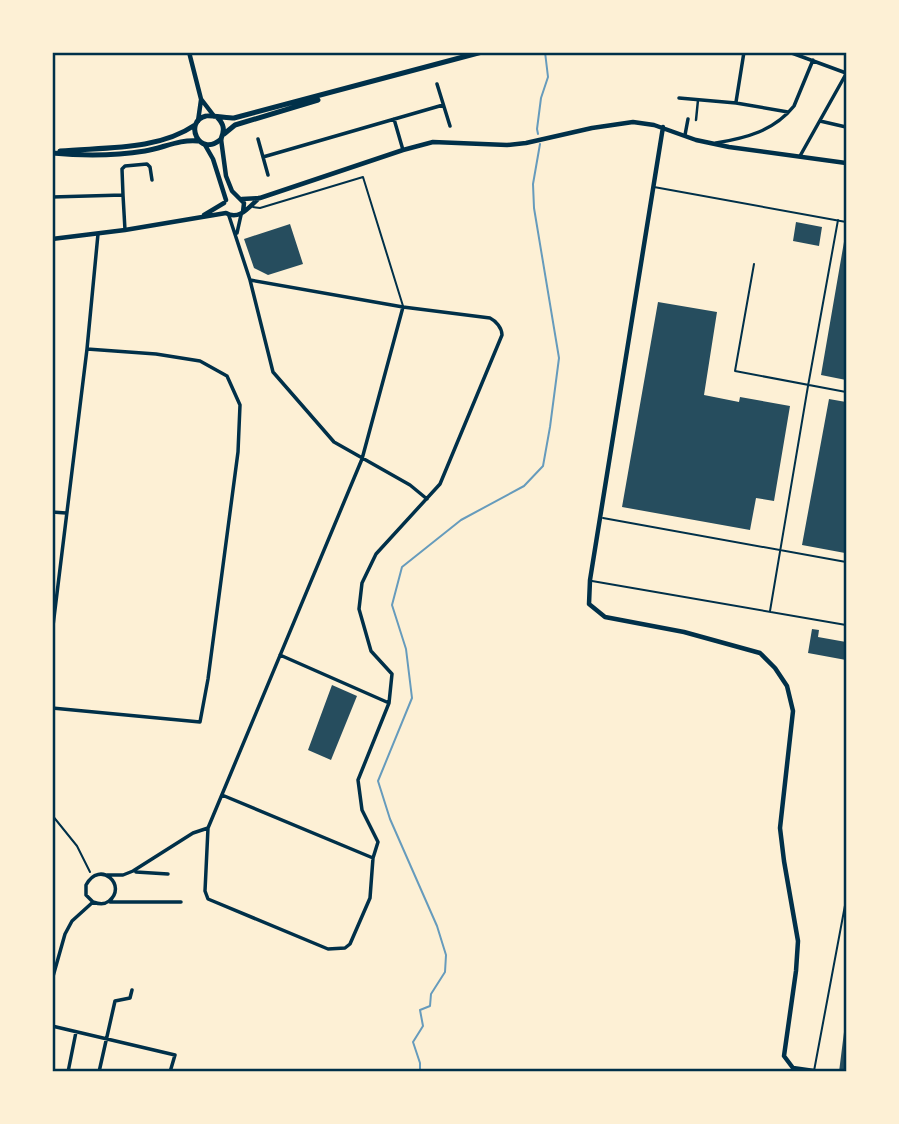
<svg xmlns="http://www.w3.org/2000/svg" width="899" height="1124" font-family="'Noto Sans',sans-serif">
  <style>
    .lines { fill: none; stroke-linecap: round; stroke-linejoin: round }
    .stream { stroke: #669bbc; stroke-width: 2 }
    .building { fill: #264d5e }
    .path { stroke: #003049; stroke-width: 2 }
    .service { stroke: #003049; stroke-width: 2 }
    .pedestrian { stroke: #003049; stroke-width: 2.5 }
    .minor { stroke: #003049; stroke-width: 3.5 }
    .tertiary { stroke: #003049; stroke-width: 4.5 }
    .primary { stroke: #003049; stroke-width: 5 }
    .neatline { fill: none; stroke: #003049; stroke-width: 2.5 }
  </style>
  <rect width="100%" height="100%" fill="#fdf0d5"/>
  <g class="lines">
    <path class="stream" d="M538,134L537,129L541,98L548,77L545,52
      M420,1072V1063L413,1042L423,1026L420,1010L430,1006L431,994L445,972L446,955L437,926L390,819L378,781L412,698L406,649L392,605L402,567L461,520L524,486L543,466L550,427L559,358L534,208L533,184L540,144"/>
  </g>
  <path class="building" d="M796,222L822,227L819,246L793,241Z
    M290,224L303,264L268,275L254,268L244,239Z
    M845,236H846V380L821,375Z
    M658,302L717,312L704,395L739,402L740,397L790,406L774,501L756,498L750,530L622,507Z
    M829,399L846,402V544L845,553L802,545Z
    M812,629L819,630L818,637L846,642V660L808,653Z
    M332,685L357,696L331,760L308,750Z
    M845,1024H846V1072H839Z"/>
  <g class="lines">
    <path class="path" d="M52,815L77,846L90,872"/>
    <path class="service" d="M654,187L846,222
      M253,207L260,208L363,177L403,306
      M754,264L735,371L846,392
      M603,518L846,562
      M592,581L846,625
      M770,611L808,386L838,220
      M814,1071L846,900"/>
    <path class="pedestrian" d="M696,120L698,100"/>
    <path class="minor" d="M789,52L846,73
      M437,84L450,126
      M679,98L736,103L788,112
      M736,102L744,52
      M394,119L403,150
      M820,121L846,127
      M685,135L688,119
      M258,139L268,175
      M716,143C746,138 774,131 794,106L813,60
      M800,156L846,74
      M263,157L443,105
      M123,195L122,169L125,166L147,164L150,167L152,180
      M52,197L123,195L125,230
      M229,216L250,280L273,372L334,442L410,485L427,499
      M237,233L241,215
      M250,280L403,307L490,318C496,321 502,328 502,335L440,484L376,554L362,583L359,609L371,651L392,674L389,703L358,780L362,810L378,842L373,858L370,898L350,944L345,948L328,949L208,899L205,891L208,828L362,459L403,307
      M52,512L66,513
      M52,634L87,349L98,234
      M280,655L389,703
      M52,708L200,722L208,679L238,452L240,405L227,376L200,361L156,354L87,349
      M222,795L373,858
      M136,872L168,874
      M107,875H123L133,871L193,833L208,828
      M110,902H181
      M52,980L65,934L72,921L93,902C99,904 104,905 109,901C128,886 100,859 86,885V895L93,902
      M52,1026L175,1055L170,1072
      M68,1072L76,1032
      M99,1072L115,1001L130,998L132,990"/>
    <path class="tertiary" d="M189,52L201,99L214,116
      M198,121L201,100
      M663,127L590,580L589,604L605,617L684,632L760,653L775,668L787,686L793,711L780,828L784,861L798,941L796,971L784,1056L793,1068L814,1071
      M221,139L226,176L232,191L244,203L243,212
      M205,145L213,159L226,200
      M242,199L260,198L403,150L433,142L507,145L526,143L592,128L633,122L654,125L696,140L729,147L846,163
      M226,213C239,221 249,207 259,198
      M204,215L224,203
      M52,239L125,230L226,213"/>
    <path class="primary" d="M217,117C224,124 225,130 221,139C199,159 183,121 206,116C209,115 228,118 234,118L482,52
      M224,134L235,125L318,100
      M60,151C104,147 157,151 195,125
      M52,153C83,156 114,156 145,151C163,148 180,139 198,141"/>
  </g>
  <rect width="899" height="1124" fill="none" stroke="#fdf0d5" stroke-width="108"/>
  <rect x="54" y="54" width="791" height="1016" class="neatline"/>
</svg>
